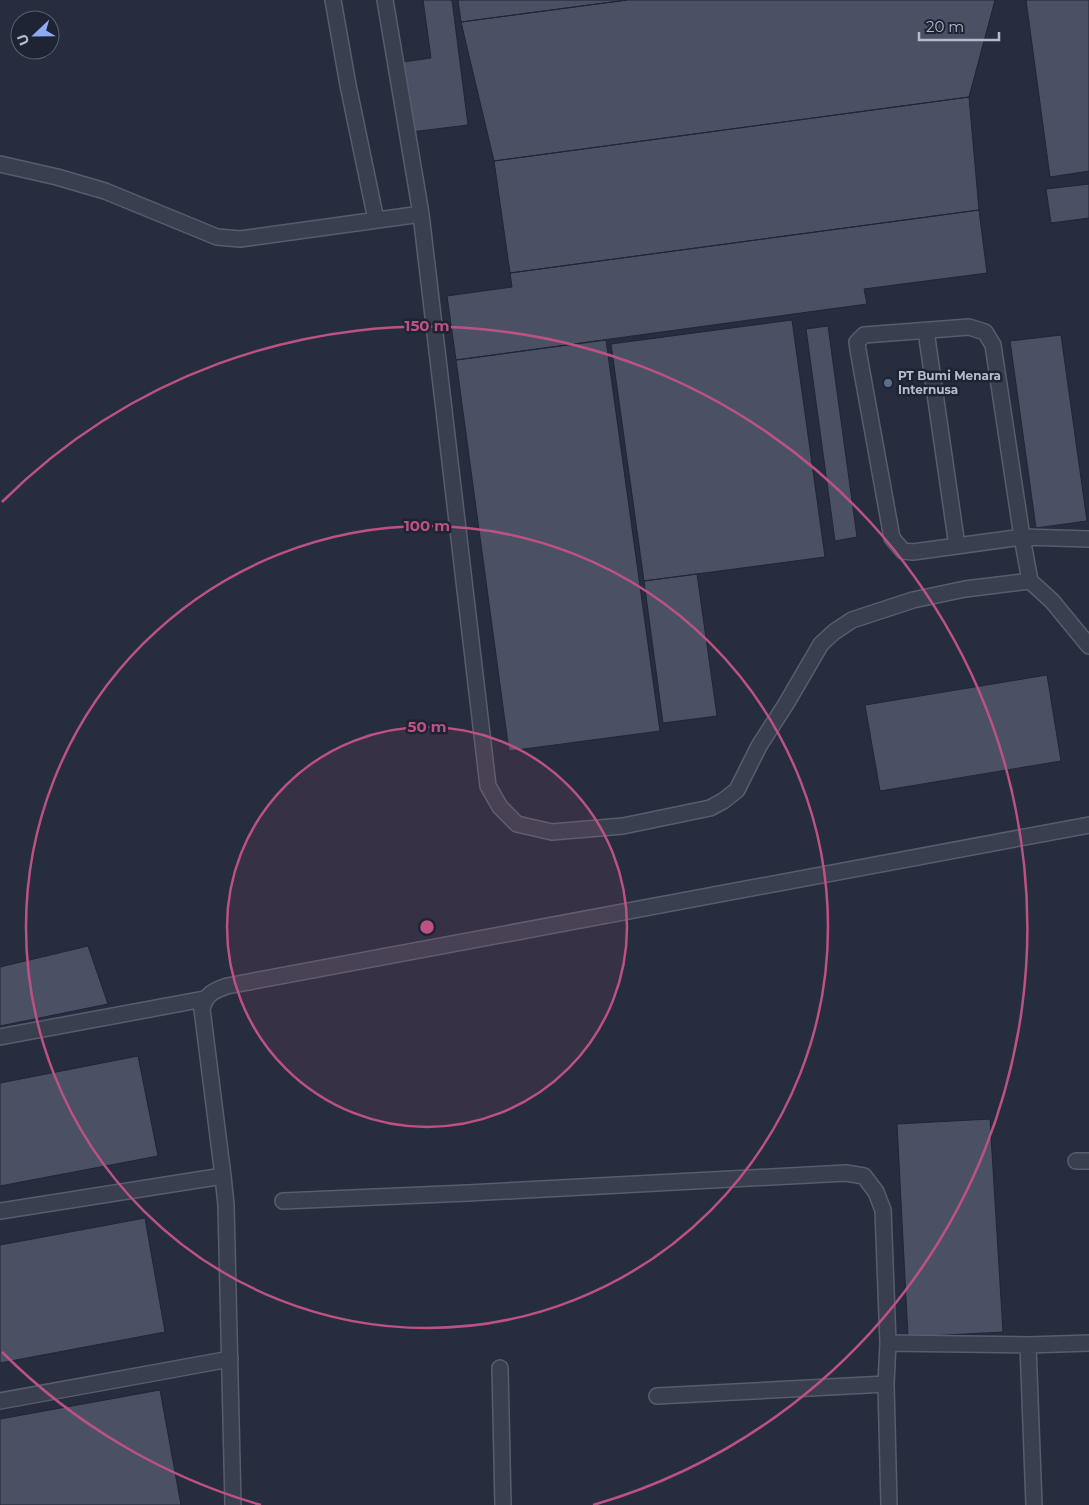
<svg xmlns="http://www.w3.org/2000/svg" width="1089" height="1505" font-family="Montserrat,sans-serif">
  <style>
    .building { fill: #4a5165; stroke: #202635 }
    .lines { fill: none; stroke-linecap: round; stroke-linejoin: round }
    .lane-casing { stroke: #575d6c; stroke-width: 18 }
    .lane { stroke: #393f4e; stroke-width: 15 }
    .ring { fill: none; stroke: #bd5182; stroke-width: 2.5 }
    .service-dot { fill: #5c6f8a; stroke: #1e2433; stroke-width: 2 }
    .labels { text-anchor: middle; stroke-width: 5; stroke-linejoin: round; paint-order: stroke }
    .poi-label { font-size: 12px; font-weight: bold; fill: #b5bbc9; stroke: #1e2433; text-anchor: start }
    .centre { fill: #bd5182; stroke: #1e2433; stroke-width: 2.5 }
    .ring-label { font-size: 15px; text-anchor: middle; font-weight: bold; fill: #bd5182; stroke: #1e2433; stroke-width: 5; stroke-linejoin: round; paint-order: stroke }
  </style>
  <rect width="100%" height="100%" fill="#252d3e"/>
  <path class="building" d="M423,0H452L468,125L411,132L403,62L431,58Z
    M458,0H627L461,22Z
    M627,0H995L969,97L494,161L461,22Z
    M1026,0H1089V171L1050,177Z
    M969,97L979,210L510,273L494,161Z
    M1089,184V218L1051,223L1046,189Z
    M979,210L987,273L864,289L867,304L456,360L447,296L512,287L510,273Z
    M792,320L825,557L644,581L611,344Z
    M828,326L857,537L835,541L806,329Z
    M1061,335L1087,521L1036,528L1010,341Z
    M606,340L660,731L509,751L456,360Z
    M697,574L717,716L663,723L644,581Z
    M1047,675L1061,761L880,791L865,705Z
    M88,946L108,1004L0,1026V967Z
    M138,1056L158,1156L0,1186V1083Z
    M990,1119L1003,1332L908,1337L897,1124Z
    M145,1218L165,1332L0,1363V1245Z
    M160,1390L181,1505H0V1419Z"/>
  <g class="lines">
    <g class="lane-casing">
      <path id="lane" d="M333,0L348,85L376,220
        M385,0L421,214L488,786L500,807L517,824L552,832L623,826L710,808L723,801L737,790L759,746L786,704L821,644L834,632L852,620L913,600L965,589L1030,581L1052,601L1089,646
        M0,164L57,177L105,191L217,237L240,239L421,214
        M926,331L957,546
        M1030,581L1022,537L993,345L985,332L969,327L864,335L857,342L858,350L892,538L903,551L913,552L1022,537L1089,539
        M0,1037L204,999
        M1076,1161H1089
        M223,1176L226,1205L233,1505
        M283,1201L468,1193L846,1173L864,1176L876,1192L883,1210L888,1343L886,1384L889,1505
        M0,1211L223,1176L202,1009C206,994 213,991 227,986L1089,825
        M888,1343L1028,1345L1089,1343
        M1028,1345L1034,1505
        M500,1368L503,1505
        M657,1396L886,1384
        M0,1401L230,1359"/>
    </g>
    <use href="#lane" class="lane"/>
  </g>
  <circle cx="427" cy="927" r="200" fill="#bd5182" fill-opacity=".12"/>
  <g class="ring">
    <circle cx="427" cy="927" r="200"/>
    <circle cx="427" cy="927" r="401"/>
    <path d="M261 1505A601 601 0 0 1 2 1352M2 502A601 601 0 1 1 593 1505"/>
  </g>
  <circle class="service-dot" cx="888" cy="383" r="5"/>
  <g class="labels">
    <g class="poi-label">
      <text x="898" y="380">PT Bumi Menara<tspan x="898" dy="14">Internusa</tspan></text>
    </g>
  </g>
  <circle cx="427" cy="927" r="8" class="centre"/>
  <g class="ring-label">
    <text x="427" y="331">150 m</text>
    <text x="427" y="531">100 m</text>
    <text x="427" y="732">50 m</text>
  </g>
  <g transform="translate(35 35) rotate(248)"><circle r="24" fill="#1e2433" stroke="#5a606f"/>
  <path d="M0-4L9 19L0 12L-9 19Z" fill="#8faaf4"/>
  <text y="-8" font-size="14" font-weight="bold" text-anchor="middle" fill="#b5bbc9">U</text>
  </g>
  <path d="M919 32v8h80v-8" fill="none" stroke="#b5bbc9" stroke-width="2.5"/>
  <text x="926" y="32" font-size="15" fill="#b5bbc9" stroke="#1e2433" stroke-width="4" paint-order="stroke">20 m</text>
</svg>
